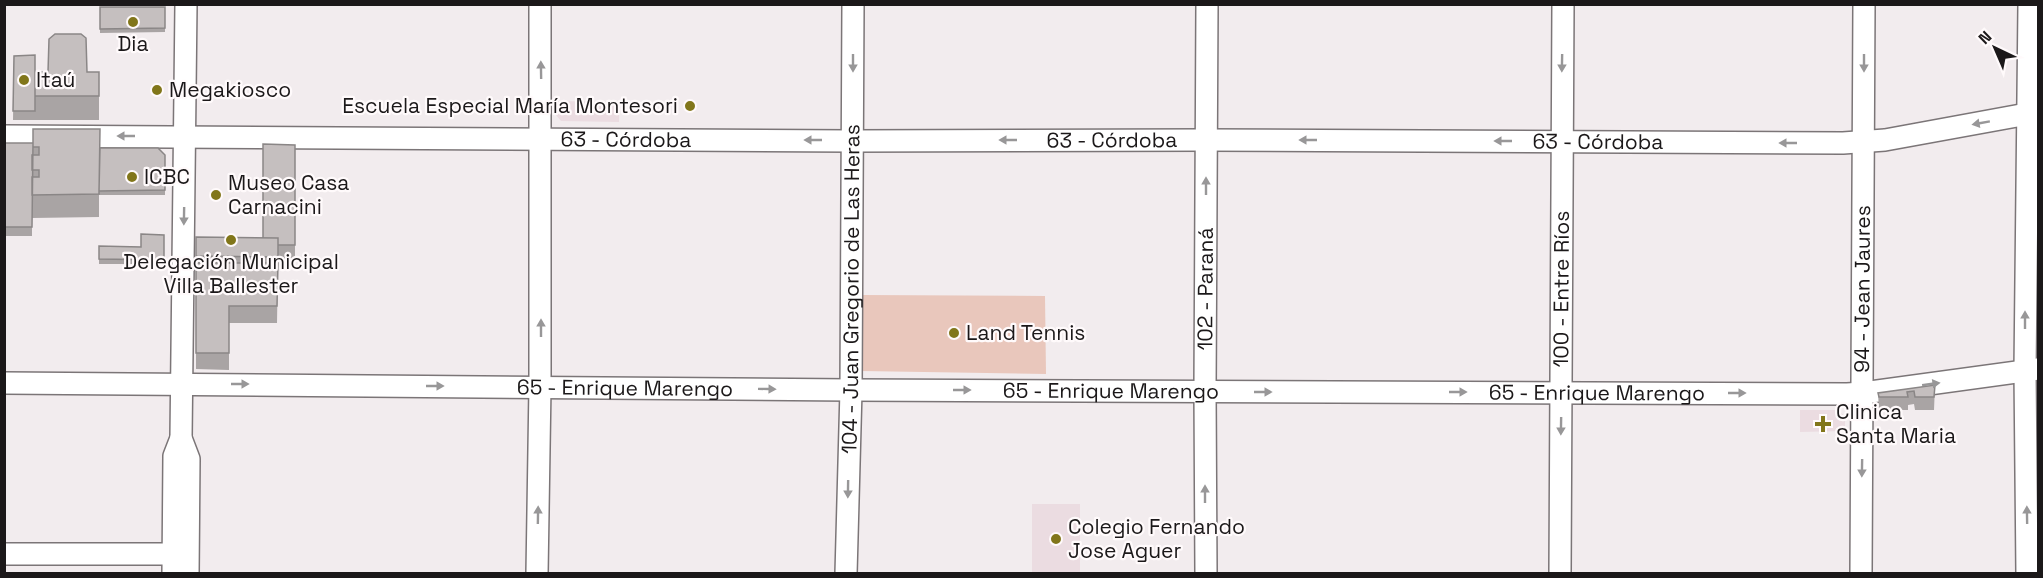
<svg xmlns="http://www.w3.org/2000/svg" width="2043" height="578" font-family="'Space Grotesk',sans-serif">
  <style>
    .built { fill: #ebdce1 }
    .green { fill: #e9c7bc }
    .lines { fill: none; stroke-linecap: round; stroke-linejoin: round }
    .minor-casing { stroke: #7b7577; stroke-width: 24 }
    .minor { stroke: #fff; stroke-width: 21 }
    .wall { fill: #a9a4a4 }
    .building { fill: #c5bfbf; stroke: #8a8686; stroke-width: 1.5 }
    .oneway { fill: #989798 }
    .poi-dot { fill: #81761a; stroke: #fffafb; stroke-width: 2 }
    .labels { text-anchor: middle; stroke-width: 4.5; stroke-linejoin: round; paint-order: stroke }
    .poi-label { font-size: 21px; fill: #1b1819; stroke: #fffafb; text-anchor: start }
    .street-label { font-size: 21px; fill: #1b1819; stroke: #fffafb }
  </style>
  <rect width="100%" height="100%" fill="#f2ecee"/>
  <path class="built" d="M556,101L619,102V122L561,121L556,115Z
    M1800,410H1839L1845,417V431L1800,432Z
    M1032,504H1080V573H1032Z"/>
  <path class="green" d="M862,295L1045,296L1046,374L861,371Z"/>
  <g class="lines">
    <g class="minor-casing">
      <g id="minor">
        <path d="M186,4L181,438L189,459L188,574"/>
        <path id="s1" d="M4,136L852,141L1206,140L1843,143L1885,140L2038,112"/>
        <path id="s2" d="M4,383L851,390L1847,394L1863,393L2038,369"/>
        <path d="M4,554H173"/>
        <path d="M173,574L174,456L181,438"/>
        <path d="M537,574L540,386V4"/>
        <path id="s3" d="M846,574L851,390L853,4"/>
        <path id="s4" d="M1206,574L1205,391L1207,4"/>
        <path id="s5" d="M1560,574L1563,4"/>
        <path id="s6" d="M1861,574L1864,4"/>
        <path d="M2027,574L2025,371L2029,4"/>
      </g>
    </g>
    <use href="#minor" class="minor"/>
  </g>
  <path class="wall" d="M100,7H165V32L100,33Z
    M14,56L35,95L87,72H99V120H13Z
    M4,143L100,148L165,155V195H99V217L32,218V210V236H4Z
    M295,145V262L278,261L277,323H229V370L196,369V237L263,238Z
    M164,235V264H99V246L141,247Z
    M1935,385L1934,410H1915L1914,404L1908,405V410H1879L1878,393Z"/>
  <path class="building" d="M100,7H165V28L100,29Z
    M55,34H81L86,38L87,72H99V96H35V72H48L49,39Z
    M35,55V111H13L14,56Z
    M33,129H100L99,194L32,195V177H39V170H32V155H39V147H33Z
    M4,143H33L32,227H4Z
    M263,144L295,145V245H278V238H263Z
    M100,148H158L165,155V190L99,191Z
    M141,234L164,235V260L99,259V246L141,247Z
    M196,237L278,238V257L196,256Z
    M196,263H278L277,306H229V353H196Z
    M1935,385L1934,397H1915L1914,391L1907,392L1908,397H1879L1878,393Z"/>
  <defs><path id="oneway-solid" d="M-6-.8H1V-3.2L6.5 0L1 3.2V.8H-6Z" transform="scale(1.5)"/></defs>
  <g class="oneway">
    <use href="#oneway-solid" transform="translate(853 63) rotate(90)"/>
    <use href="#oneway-solid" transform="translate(1562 63) rotate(91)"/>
    <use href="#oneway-solid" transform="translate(1864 63) rotate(90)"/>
    <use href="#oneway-solid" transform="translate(541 70) rotate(-91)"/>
    <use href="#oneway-solid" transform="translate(1981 123) rotate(170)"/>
    <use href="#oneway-solid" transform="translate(126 136) rotate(-180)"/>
    <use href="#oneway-solid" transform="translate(813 140) rotate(-180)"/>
    <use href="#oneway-solid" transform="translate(1008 140) rotate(180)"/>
    <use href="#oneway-solid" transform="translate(1308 140) rotate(-180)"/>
    <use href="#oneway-solid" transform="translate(1503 141) rotate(-180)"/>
    <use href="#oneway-solid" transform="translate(1788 143) rotate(-180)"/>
    <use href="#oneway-solid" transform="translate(1206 186) rotate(-90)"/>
    <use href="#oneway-solid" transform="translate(184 216) rotate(91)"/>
    <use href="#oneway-solid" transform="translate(2025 320) rotate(-90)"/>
    <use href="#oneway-solid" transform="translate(541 328) rotate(-90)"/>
    <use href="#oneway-solid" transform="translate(240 384)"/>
    <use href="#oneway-solid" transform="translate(1931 384) rotate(-8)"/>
    <use href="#oneway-solid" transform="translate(435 386)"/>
    <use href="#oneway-solid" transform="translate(767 389) rotate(1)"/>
    <use href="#oneway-solid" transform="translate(962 390)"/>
    <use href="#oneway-solid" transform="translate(1263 392)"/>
    <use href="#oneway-solid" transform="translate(1458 392)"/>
    <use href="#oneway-solid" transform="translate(1737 393)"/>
    <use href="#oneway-solid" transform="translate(1561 426) rotate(91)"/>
    <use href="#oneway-solid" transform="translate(1862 468) rotate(91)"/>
    <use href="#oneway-solid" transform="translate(848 489) rotate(91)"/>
    <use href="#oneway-solid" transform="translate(1205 494) rotate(-90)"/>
    <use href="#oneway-solid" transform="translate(538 515) rotate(-89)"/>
    <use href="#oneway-solid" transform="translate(2027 515) rotate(-91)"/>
  </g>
  <g class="poi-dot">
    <circle cx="133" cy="22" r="6"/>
    <circle cx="24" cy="80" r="6"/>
    <circle cx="157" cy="90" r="6"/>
    <circle cx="690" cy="106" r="6"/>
    <circle cx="132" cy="177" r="6"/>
    <circle cx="216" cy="195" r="6"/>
    <circle cx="231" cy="240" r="6"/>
    <circle cx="954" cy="333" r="6"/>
    <path d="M1820 415h6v6h6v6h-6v6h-6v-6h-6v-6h6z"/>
    <circle cx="1056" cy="539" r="6"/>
  </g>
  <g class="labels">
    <g class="poi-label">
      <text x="133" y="51" text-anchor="middle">Dia</text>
      <text x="36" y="87">Itaú</text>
      <text x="169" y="97">Megakiosco</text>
      <text x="678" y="113" text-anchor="end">Escuela Especial María Montesori</text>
      <text x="144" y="184">ICBC</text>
      <text x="228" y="190">Museo Casa<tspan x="228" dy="24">Carnacini</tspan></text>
      <text x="231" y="269" text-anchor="middle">Delegación Municipal<tspan x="231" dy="24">Villa Ballester</tspan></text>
      <text x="966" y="340">Land Tennis</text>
      <text x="1836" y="419">Clinica<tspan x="1836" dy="24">Santa Maria</tspan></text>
      <text x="1068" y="534">Colegio Fernando<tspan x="1068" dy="24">Jose Aguer</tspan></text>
    </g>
    <g class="street-label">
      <text dy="7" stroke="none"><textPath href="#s1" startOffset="622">63 - Córdoba</textPath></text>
      <text dy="7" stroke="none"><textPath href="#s1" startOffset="1108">63 - Córdoba</textPath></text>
      <text dy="7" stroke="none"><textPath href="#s1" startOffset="1594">63 - Córdoba</textPath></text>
      <text dy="7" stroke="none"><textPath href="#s3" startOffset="285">104 - Juan Gregorio de Las Heras</textPath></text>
      <text dy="7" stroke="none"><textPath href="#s4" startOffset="285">102 - Paraná</textPath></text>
      <text dy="7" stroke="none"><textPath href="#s5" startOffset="285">100 - Entre Ríos</textPath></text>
      <text dy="7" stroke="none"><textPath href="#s6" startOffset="285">94 - Jean Jaures</textPath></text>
      <text dy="7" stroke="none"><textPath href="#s2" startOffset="621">65 - Enrique Marengo</textPath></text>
      <text dy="7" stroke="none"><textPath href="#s2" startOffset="1107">65 - Enrique Marengo</textPath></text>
      <text dy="7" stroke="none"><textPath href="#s2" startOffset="1593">65 - Enrique Marengo</textPath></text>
    </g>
  </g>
  <rect width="2043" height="578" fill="none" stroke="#1b1819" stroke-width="12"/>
  <g transform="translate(1995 48) rotate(316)" stroke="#fffafb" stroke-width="4.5" paint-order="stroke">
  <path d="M0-4.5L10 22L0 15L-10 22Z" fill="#1b1819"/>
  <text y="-9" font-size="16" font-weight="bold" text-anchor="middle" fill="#1b1819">N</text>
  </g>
</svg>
